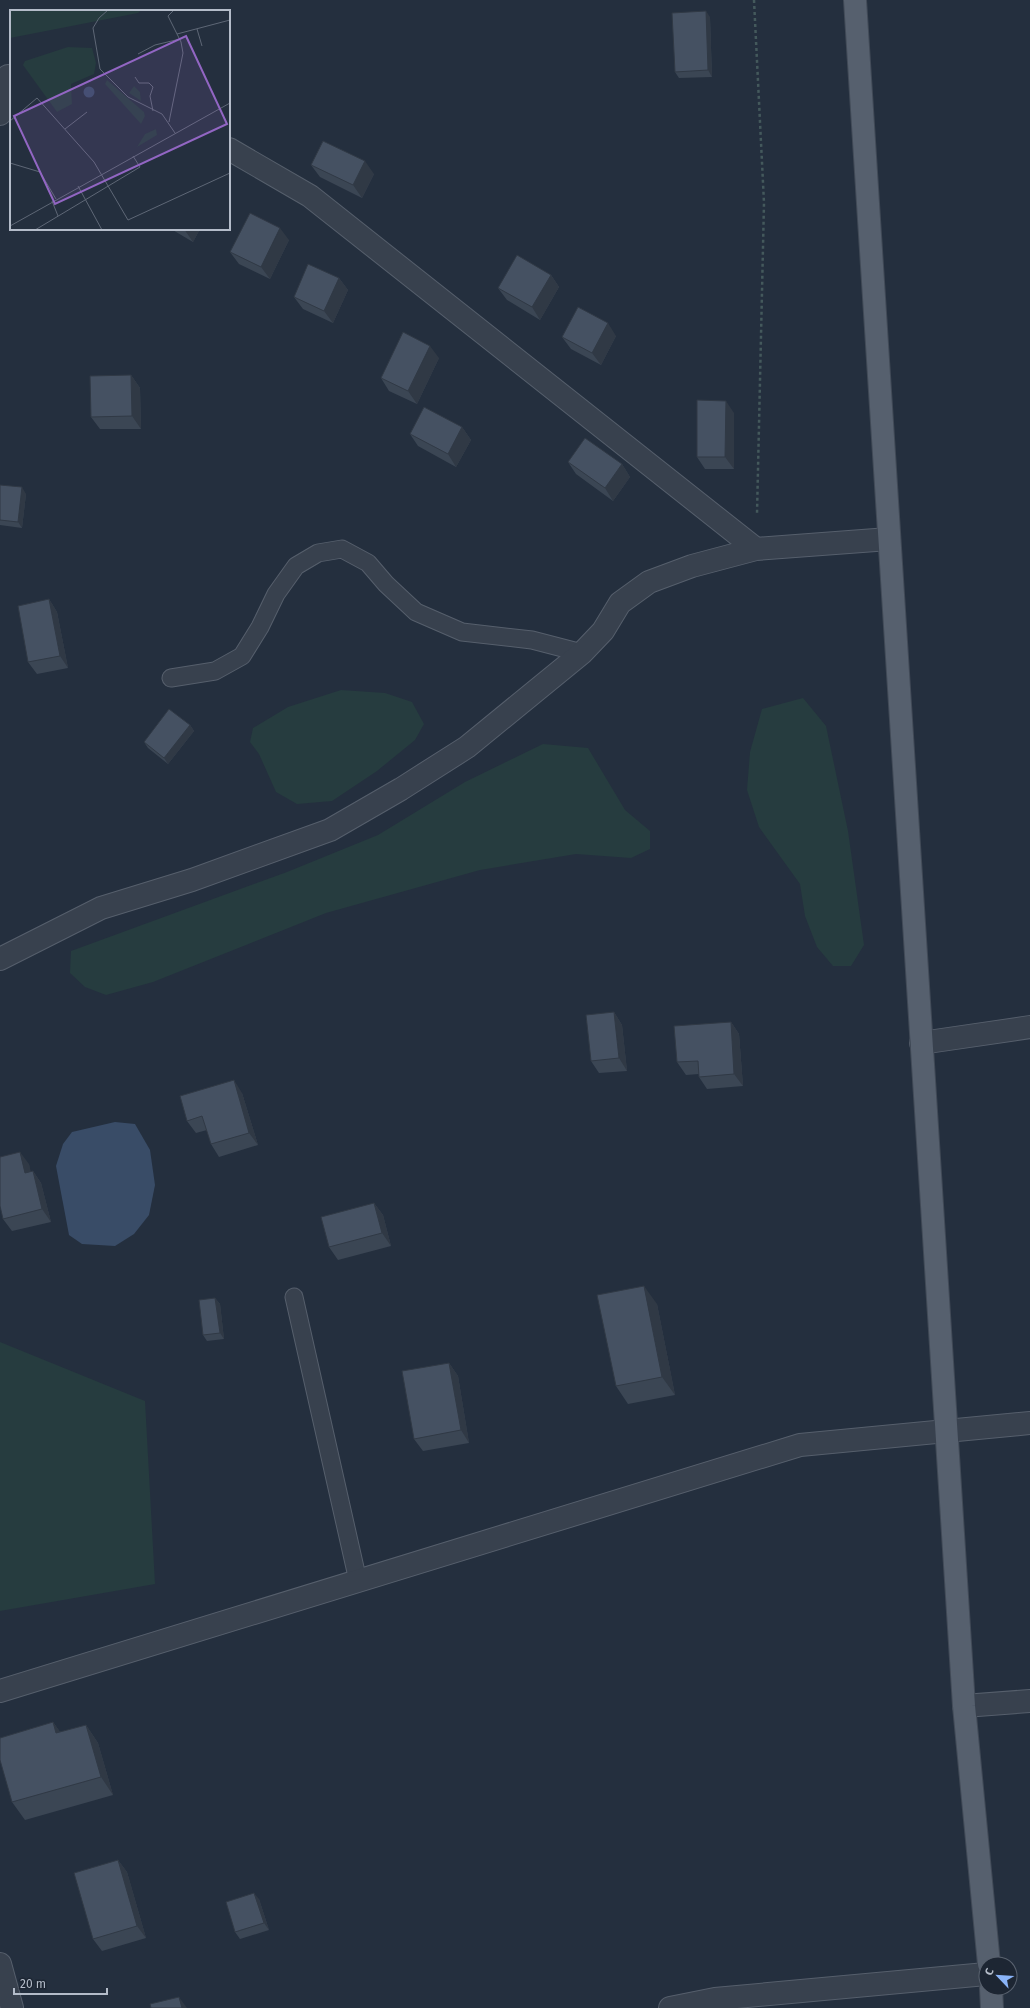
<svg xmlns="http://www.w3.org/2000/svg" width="1030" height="2008" font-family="'Fira Sans',sans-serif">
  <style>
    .green { fill: #263c3f }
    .water { fill: #394c67 }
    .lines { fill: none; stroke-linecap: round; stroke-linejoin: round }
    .service-casing { stroke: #565f6c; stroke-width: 19 }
    .minor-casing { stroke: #565f6c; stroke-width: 24 }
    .primary-casing { stroke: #414a57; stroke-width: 24 }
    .path { stroke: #44595c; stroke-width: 2.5; stroke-dasharray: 3 3; stroke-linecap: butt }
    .service { stroke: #38414e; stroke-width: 17 }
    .minor { stroke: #38414e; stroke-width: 22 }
    .primary { stroke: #56606e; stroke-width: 22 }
    .wall { fill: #3b4654 }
    .shaded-wall { fill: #303945 }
    .building { fill: #455162; stroke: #303945 }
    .inset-road { fill: none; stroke: #5e6776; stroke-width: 1 }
    .view { fill: #9266c3; fill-opacity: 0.15; stroke: #9266c3; stroke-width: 2 }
    .inset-edge { fill: none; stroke: #b4bcc9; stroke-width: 2 }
  </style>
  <rect width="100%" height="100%" fill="#242f3e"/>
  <path class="green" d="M341,690L385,693L412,702L424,724L415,740L377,771L332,801L297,804L276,792L259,754L250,742L253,728L288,707Z
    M803,698L826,726L848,831L864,945L851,966H833L817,947L805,916L800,884L759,827L747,790L750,752L762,709Z
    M543,744L588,748L625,810L650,831V849L631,858L576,854L480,870L326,913L153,982L106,995L85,987L70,973L71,951L287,872L378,835L465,782Z
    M0,1342L145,1401L155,1584L0,1611Z"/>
  <path class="water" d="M115,1122L135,1124L150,1150L155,1185L149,1215L134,1234L115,1246L82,1244L69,1235L56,1166L63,1144L72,1132Z"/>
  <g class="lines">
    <g class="service-casing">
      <path id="service" d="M171,678L215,671L242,656L260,627L276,594L296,566L318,553L342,549L368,563L386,584L416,612L462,632L532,640L582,653
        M294,1297L358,1581"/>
    </g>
    <g class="minor-casing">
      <path id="minor" d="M0,114L8,76
        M229,149L310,196L756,549
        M0,959L101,908L192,880L330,830L401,789L467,747L582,653L603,631L620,603L649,582L692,566L756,549L889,539
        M921,1043L1030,1027
        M0,1691L800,1445L1030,1423
        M964,1706L1030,1701
        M0,1964L12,2008
        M670,2008L715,1999L986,1974"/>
    </g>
    <g class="primary-casing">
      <path id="primary" d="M855,0L964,1706L989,1964
        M991,1988L992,2008"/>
    </g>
    <path class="path" d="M754,0L764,203L757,514"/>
    <use href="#service" class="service"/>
    <use href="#minor" class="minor"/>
    <use href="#primary" class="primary"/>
  </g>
  <path class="wall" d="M710,17L712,77L679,78L675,72Z
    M311,165L374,174L362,198L320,177Z
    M171,229H200L193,242Z
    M289,240L270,279L239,264L230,252Z
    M551,275L559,287L540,320L507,300L498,288Z
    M339,278L348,290L333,323L303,309L294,297Z
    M616,336L601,365L571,349L562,337Z
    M439,358L417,404L389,391L381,378Z
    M131,375L140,388L141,429H100L91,417Z
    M734,413V469H705L697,457Z
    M462,427L471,440L456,467L418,446L410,434Z
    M568,462L622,464L630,477L613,501L576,474Z
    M0,485L26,494L22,528L0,525Z
    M49,599L57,612L68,668L37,674L28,662Z
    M190,725L194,731L168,764L148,748L144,742Z
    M614,1012L622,1025L627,1071L599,1073L591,1061Z
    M731,1022L739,1034L743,1086L707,1089L699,1077V1074L686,1075L677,1062Z
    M242,1093L258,1145L219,1157L211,1144L207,1130L196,1133L187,1121Z
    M29,1164L30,1172L33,1171L41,1183L51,1222L12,1231L3,1219Z
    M374,1203L383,1215L391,1246L338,1260L329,1247Z
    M215,1298L220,1304L224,1339L207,1341L203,1335Z
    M657,1304L675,1395L628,1404L616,1386Z
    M449,1363L458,1376L469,1443L423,1451L414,1439Z
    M53,1722L60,1732L86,1725L98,1743L113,1795L25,1820L12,1802Z
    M118,1860L127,1872L146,1938L102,1951L93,1939Z
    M259,1899L269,1930L240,1939L235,1932Z"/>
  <path class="shaded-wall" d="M706,11L710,17L712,77L708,70Z
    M365,161L374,174L362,198L353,185Z
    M280,228L289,240L270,279L261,267Z
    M184,229H200L193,242Z
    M551,275L559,287L540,320L532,307Z
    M339,278L348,290L333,323L324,311Z
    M608,323L616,336L601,365L592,353Z
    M430,346L439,358L417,404L408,391Z
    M131,375L140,388L141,429L132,416Z
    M726,401L734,413V469L725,457Z
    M462,427L471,440L456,467L448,454Z
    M622,464L630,477L613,501L605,488Z
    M22,487L26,494L22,528L18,522Z
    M49,599L57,612L68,668L60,656Z
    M190,725L194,731L168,764L164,758Z
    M614,1012L622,1025L627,1071L619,1058Z
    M731,1022L739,1034L743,1086L734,1074Z
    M234,1080L242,1093L258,1145L249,1133Z
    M20,1152L29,1164L34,1185L25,1173Z
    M33,1171L41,1183L51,1222L42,1209Z
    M374,1203L383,1215L391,1246L382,1233Z
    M644,1286L657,1304L675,1395L662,1377Z
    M215,1298L220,1304L224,1339L220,1333Z
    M449,1363L458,1376L469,1443L461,1430Z
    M53,1722L66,1740L56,1733Z
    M86,1725L98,1743L113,1795L101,1777Z
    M118,1860L127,1872L146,1938L137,1926Z
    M254,1893L259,1899L269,1930L264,1923Z
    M179,1997L187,2008H182Z"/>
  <path class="building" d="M706,11L708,70L675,72L672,13Z
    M323,141L365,161L353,185L311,165Z
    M250,213L280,228L261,267L230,252Z
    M517,255L551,275L532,307L498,288Z
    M308,264L339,278L324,311L294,297Z
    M578,307L608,323L592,353L562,337Z
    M403,332L430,346L408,391L381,378Z
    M131,375L132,416L91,417L90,376Z
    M697,400L726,401L725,457H697Z
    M424,407L462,427L448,454L410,434Z
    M585,438L622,464L605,488L568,462Z
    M0,485L22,487L18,522L0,520Z
    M49,599L60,656L28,662L18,606Z
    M169,709L190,725L164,758L144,742Z
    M614,1012L619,1058L591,1061L586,1015Z
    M731,1022L734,1074L699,1077L698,1061L677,1062L674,1026Z
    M234,1080L249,1133L211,1144L202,1116L187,1121L180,1096Z
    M20,1152L25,1173L33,1171L42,1209L3,1219L0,1206V1157Z
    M374,1203L382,1233L329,1247L321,1217Z
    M644,1286L662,1377L616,1386L597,1295Z
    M215,1298L220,1333L203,1335L199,1300Z
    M449,1363L461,1430L414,1439L402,1371Z
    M53,1722L56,1733L86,1725L101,1777L12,1802L0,1760V1738Z
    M118,1860L137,1926L93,1939L74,1873Z
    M254,1893L264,1923L235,1932L226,1902Z
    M179,1997L182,2008H151L150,2004Z"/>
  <g transform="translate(10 10)">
    <rect width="220" height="220" fill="#242f3e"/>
    <path d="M0,0H131L128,3L0,28ZM58,37L82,38L86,53L84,64L61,74L62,94L47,102L13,55L15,51ZM97,70L134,102L135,106L131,114L95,74ZM124,76L130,82L131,91L119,83ZM146,119L147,125L127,137L135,124Z" fill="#263c3f"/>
    <path d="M73.5 82a5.5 5.5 0 1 1 11 0a5.5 5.5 0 1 1-11 0Z" fill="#394c67"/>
    <path class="inset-road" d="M98,0L89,8L83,18L90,59L118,87L152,104L165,123M187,19L192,36M167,24L220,10M128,44L145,35L170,29M125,67L129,73H139L143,77L140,86L143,101M0,111L27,88L84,152L118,210L220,163M159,112L173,43L171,32L158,6L164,0M55,119L77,102M0,153L30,162L46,189M68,176L92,220M42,191L48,206M0,216L220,93M25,220L130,157L123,146"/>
    <path class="view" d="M176,26L217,114L45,194L4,106Z"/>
    <rect width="220" height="220" class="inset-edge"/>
  </g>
  <g transform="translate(998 1976) rotate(295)"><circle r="19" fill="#1d2633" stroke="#59626f"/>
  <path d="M0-3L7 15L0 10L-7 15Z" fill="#8ab4f8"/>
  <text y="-6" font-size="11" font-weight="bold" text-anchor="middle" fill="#b4bcc9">С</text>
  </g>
  <path d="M14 1988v6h93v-6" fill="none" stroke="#b4bcc9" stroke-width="2"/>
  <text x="20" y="1988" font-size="12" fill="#b4bcc9" stroke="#1d2633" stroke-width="3" paint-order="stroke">20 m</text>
</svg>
